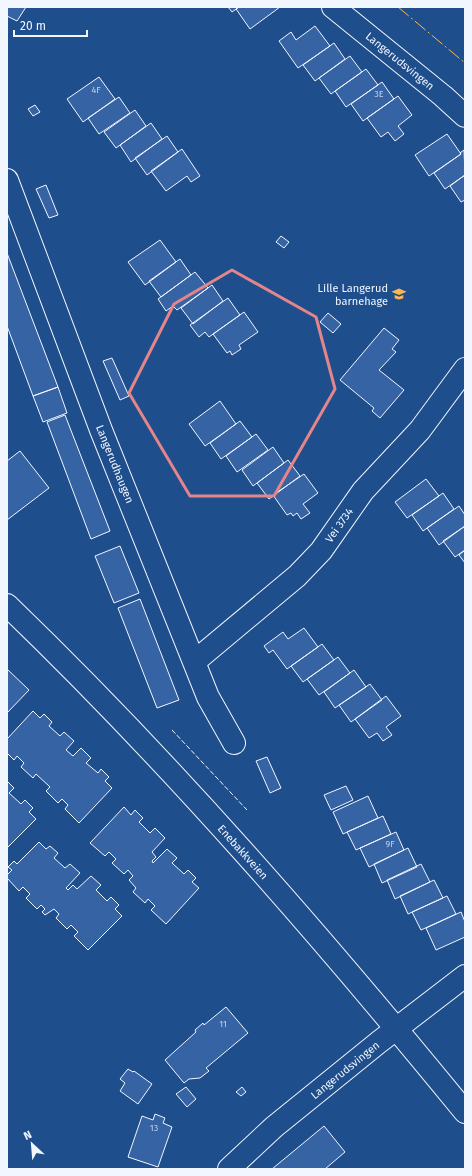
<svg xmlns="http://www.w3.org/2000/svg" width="472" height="1176" font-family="'Fira Sans',sans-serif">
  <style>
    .building { fill: #3563a3; stroke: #f2f6ff }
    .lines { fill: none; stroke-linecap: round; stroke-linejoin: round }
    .minor-casing { stroke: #f2f6ff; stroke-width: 24 }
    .major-casing { stroke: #f2f6ff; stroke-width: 24 }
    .minor { stroke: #1f4e8c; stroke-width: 22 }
    .major { stroke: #1f4e8c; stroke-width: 22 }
    .fence { stroke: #f2f6ff; stroke-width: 1; stroke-dasharray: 5 2; stroke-linecap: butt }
    .power { stroke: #ffb74d; stroke-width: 1; stroke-dasharray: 14 3 2 3; stroke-linecap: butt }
    .marked { fill: none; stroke: #e38589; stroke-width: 3; stroke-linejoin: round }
    .labels { text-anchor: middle; stroke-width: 3; stroke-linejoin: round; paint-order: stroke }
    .number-label { font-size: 9px; fill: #c3d1e8 }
    .street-label { font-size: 11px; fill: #f2f6ff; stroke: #1f4e8c }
    .poi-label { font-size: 11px; fill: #f2f6ff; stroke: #1f4e8c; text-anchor: end }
  </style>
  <rect width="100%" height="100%" fill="#1f4e8c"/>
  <path class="building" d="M7,7H26L17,21L7,16Z
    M228,7H239L232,12Z
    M239,7H280L250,29L236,9Z
    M315,26L330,46L298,68L279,41L291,32L296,40Z
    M334,43L345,59L315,81L303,65Z
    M350,56L362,72L331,94L319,78Z
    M366,69L378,85L346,107L335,91Z
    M99,77L115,99L83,122L67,99Z
    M382,82L394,99L363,121L351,104Z
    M398,96L412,115L398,126L404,134L395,141L388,132L381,137L367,118Z
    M119,97L130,113L99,134L88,118Z
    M35,105L40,112L33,116L28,109Z
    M135,110L146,126L116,148L104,132Z
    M151,123L162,139L131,162L120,145Z
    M447,134L461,154L429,176L415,155Z
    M167,136L178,152L147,175L135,158Z
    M182,149L200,176L191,182L187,176L166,191L151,171Z
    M464,150L465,175L445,189L434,173L461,154L460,153Z
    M465,175V200L461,202L450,186Z
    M46,185L58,215L49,218L36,189Z
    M281,236L289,242L284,248L276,242Z
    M160,240L176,262L145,285L128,262Z
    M7,253L58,387L33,396L7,326Z
    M180,259L191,275L161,297L149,281Z
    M195,272L208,288L177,310L173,306L166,311L158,299Z
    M212,285L223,301L193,324L181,308Z
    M228,298L240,315L209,337L205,332L199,337L190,325Z
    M244,312L258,332L239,345L241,349L232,355L230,351L227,353L213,334Z
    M328,313L341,324L333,333L320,322Z
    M384,328L399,340L392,349L396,352L379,370L404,390L380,418L372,411L374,408L340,380Z
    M112,358L129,396L120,400L103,361Z
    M58,387L67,413L43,422L33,396Z
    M220,401L236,424L205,446L189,424Z
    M65,415L110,531L91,539L47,422Z
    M240,421L252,437L221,459L210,443Z
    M256,434L268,450L237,472L226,456Z
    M273,447L284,463L253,486L242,470Z
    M20,451L49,488L7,520V461Z
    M288,460L300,476L269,499L257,483Z
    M304,474L318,493L303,504L310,513L301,519L297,513L293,516L291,513L287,515L273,495Z
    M426,479L439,496L407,518L395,502Z
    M443,493L454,509L423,531L412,515Z
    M459,506L465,515V526L439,545L427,528Z
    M465,526V550L455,557L443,541Z
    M120,546L139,593L114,603L95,556Z
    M465,550V563L459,555Z
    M140,599L179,700L157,708L118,608Z
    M304,628L318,647L287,669L273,650L269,653L264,646L283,632L288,639Z
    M322,644L334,660L303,682L291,666Z
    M338,657L350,673L319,695L307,679Z
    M7,669L29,690L7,713Z
    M354,670L366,687L335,708L324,692Z
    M370,684L382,700L351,722L339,705Z
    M386,696L401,716L386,727L392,735L383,741L377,733L369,738L355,719Z
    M33,711L40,718L44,714L52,722L49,726L60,736L64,732L74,741L66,750L73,756L81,748L91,758L86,763L98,773L101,769L109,777L105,781L112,788L79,823L65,809L68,805L62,799L58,803L46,791L50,787L36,774L33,778L21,767L24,763L17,756L14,760L7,753V739Z
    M267,757L281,788L270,793L256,761Z
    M7,781L14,788L9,793L21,804L25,800L33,808L29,812L36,819L7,848Z
    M346,786L353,800L331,810L324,795Z
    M368,796L378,818L343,834L333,812Z
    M124,807L131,815L135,810L143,818L139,822L150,833L155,828L165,838L152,852L156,857L152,861L153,863L167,849L177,858L172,863L184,874L188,870L196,878L192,882L199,888L166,924L151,910L155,906L148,899L145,903L133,892L136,888L129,880L133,876L128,870L124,874L112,863L116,859L109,852L105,856L90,843Z
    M383,816L391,834L356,850L347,832Z
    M396,832L404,850L369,867L360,848Z
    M39,842L46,849L50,846L58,853L54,858L65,868L70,864L80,873L66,888L68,890L73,885L77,889L91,876L101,885L96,890L107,901L111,897L119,905L115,909L122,916L88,950L74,936L78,932L71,925L67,929L56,918L59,914L54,909L45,915L42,912L45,909L41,905L37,909L26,898L30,894L23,887L19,891L7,878V875L12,870L8,867L14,861L17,864Z
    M408,848L417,867L382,883L374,864Z
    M421,864L430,882L395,899L387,880Z
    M434,880L443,898L408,914L400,896Z
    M447,896L456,914L421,930L412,912Z
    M461,912L465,922V937L436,950L426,928Z
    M226,1007L248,1033L206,1068L209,1071L200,1078L189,1079L184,1083L165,1060L196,1032L195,1030L203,1023L204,1025Z
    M128,1069L133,1072L134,1071L152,1084L138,1104L120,1091L125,1083L120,1079Z
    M186,1087L196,1099L187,1107L176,1094Z
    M242,1087L246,1092L241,1096L236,1092Z
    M155,1114L165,1118L163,1123L172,1127L158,1167L128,1157L142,1116L153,1120Z
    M324,1126L345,1152L325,1169H272Z"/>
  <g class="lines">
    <g class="minor-casing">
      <path id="minor" d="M333,7L443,96L465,116
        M7,180L101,430L194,662L208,697L234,743
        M194,662L297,576L321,551L363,491L420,430L465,369
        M229,1169L274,1127L379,1042L465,976"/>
    </g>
    <g class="major-casing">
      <path id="major" d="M7,605C171,763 321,936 465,1112"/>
    </g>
    <use href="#minor" class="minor"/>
    <use href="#major" class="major"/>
    <path class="fence" d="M172,730L247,810"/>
    <path class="power" d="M398,7L465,63"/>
  </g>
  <path class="marked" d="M232,270L316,317L335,389L274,496H190L129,393L174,304Z"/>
  <defs>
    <g id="school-bare" transform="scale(1.08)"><path d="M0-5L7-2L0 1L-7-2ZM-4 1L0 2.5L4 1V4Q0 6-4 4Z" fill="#ffb74d" stroke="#1f4e8c" stroke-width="2.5" paint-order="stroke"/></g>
  </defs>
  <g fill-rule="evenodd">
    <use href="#school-bare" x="399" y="294"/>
  </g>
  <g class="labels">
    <g class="number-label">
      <text x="96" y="93">4F</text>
      <text x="379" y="97">3E</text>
      <text x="390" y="847">9F</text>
      <text x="223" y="1027">11</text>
      <text x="154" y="1131">13</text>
    </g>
    <g class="street-label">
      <text transform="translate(400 61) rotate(39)" y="4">Langerudsvingen</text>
      <text transform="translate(115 464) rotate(68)" y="4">Langerudhaugen</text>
      <text transform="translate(339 525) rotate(-55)" y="4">Vei 3734</text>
      <text transform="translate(243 852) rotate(48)" y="4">Enebakkveien</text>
      <text transform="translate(345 1070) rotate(-39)" y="4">Langerudsvingen</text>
    </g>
    <g class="poi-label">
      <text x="388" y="292">Lille Langerud<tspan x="388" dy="13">barnehage</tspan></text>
    </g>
  </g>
  <rect width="472" height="1176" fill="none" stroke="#f2f6ff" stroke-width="16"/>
  <g transform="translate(32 1144) rotate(334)" stroke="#1f4e8c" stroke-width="3" paint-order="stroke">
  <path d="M0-3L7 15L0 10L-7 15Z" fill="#f2f6ff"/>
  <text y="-6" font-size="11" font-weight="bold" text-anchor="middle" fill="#f2f6ff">N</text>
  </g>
  <path d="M14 30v6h73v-6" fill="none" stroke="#f2f6ff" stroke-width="2"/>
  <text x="20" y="30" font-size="12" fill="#f2f6ff" stroke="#1f4e8c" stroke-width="3" paint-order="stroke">20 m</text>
</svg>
